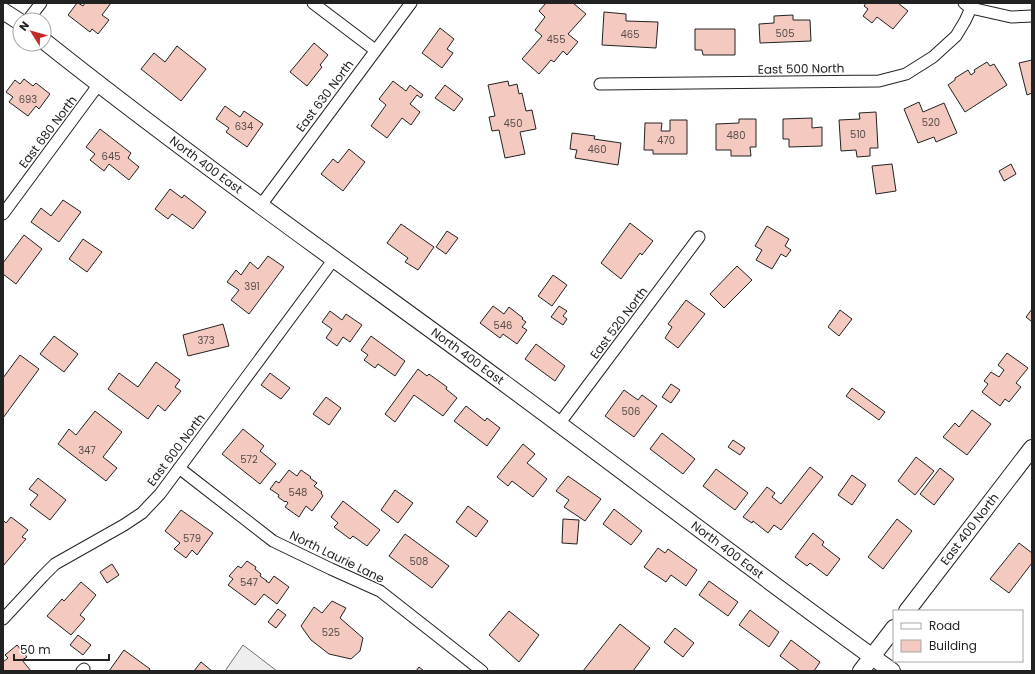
<svg xmlns="http://www.w3.org/2000/svg" width="1035" height="674" font-family="Poppins,sans-serif">
  <style>
    .green { fill: #eee; stroke: #6f6f6f }
    .building { fill: #f3c9c0; stroke: #222 }
    .lines { fill: none; stroke-linecap: round; stroke-linejoin: round }
    .street-casing { stroke: #222; stroke-width: 13 }
    .secondary-casing { stroke: #222; stroke-width: 18 }
    .street { stroke: #fff; stroke-width: 11 }
    .secondary { stroke: #fff; stroke-width: 16 }
    .labels { text-anchor: middle; stroke-width: 3; stroke-linejoin: round; paint-order: stroke }
    .number-label { font-size: 10px; fill: #564c4a }
    .street-label { font-size: 12px; fill: #222; stroke: #fff }
  </style>
  <rect width="100%" height="100%" fill="#fff"/>
  <path class="green" d="M243,645L277,671H225Z"/>
  <path class="building" d="M77,3H78L83,6L85,3H111L102,15L109,20L98,34L92,29L90,32L68,15Z
    M546,3H573L586,14L568,34L578,42L567,55L563,51L554,62L551,60L539,74L522,59L542,36L535,30L545,17L539,11Z
    M866,3H898L908,11L893,29L877,17L872,23L863,16L868,9L864,6Z
    M604,12L626,14V21L658,22L656,48L602,45Z
    M793,15V20H810L811,41L760,43L759,24L774,23V16Z
    M440,28L454,39L447,49L453,53L442,68L422,53Z
    M695,29H735V55H703L702,50H695Z
    M314,43L328,55L320,65L322,67L307,86L290,72Z
    M177,46L206,69L181,101L141,69L154,53L165,62Z
    M1032,60V93L1027,95L1019,63Z
    M987,62L990,66L994,64L1007,85L965,112L948,85L955,80V78L968,70L971,75L975,72L974,70Z
    M24,79L33,86L36,83L50,94L39,109L36,106L28,116L9,102L13,97L6,92L15,80L20,84Z
    M393,81L406,91L410,85L423,95L421,98L417,95L410,104L420,112L411,125L402,118L387,138L371,126L386,105L379,99Z
    M508,81L509,86L517,84L519,94L522,93L526,111L532,110L536,129L520,132L525,154L505,158L499,130L492,131L489,117L495,116L488,85Z
    M445,85L463,99L454,111L435,98Z
    M919,102L923,112L944,103L957,133L936,142L934,137L918,143L904,109Z
    M225,106L240,117L244,111L263,124L247,147L226,132L229,128L216,119Z
    M876,112L878,148H870V156L857,157L856,150L841,151L839,120L860,119L859,113Z
    M812,118V128L822,127V146L789,147V139H783V119Z
    M739,119H756V147H750L751,156H731V150H716V124L739,123Z
    M670,120H687V154H653V150H644L645,123H662L661,131H670Z
    M100,129L131,153L128,158L139,167L129,180L109,164L104,171L90,160L95,154L86,147Z
    M572,133L595,136L594,139L621,143L618,165L575,158L577,150L570,149Z
    M349,149L365,162L343,191L321,174L333,159L338,163Z
    M892,164L896,191L876,194L872,166Z
    M1011,164L1016,174L1004,181L999,171Z
    M170,189L182,198L184,195L206,212L193,229L172,214L168,219L155,209Z
    M63,200L81,212L59,242L31,222L41,208L51,216Z
    M630,223L653,241L642,255L640,253L621,279L601,263Z
    M401,224L434,247L418,270L405,262L408,258L387,243Z
    M767,226L789,239L785,246L791,250L786,257L781,254L772,269L756,260L762,250L755,246Z
    M447,231L458,238L446,254L436,247Z
    M24,235L42,249L16,284L3,274V263Z
    M83,239L102,252L87,272L69,259Z
    M268,256L284,267L249,314L231,300L239,290L227,282L236,270L241,275L250,262L258,269Z
    M737,266L752,280L724,308L710,294Z
    M553,275L567,285L552,306L538,296Z
    M686,300L705,314L678,348L665,338L672,327L668,324Z
    M493,306L504,314L509,307L523,318L522,319L526,322L522,327L527,330L517,344L503,334L500,338L480,323Z
    M559,306L567,311L563,316L567,319L563,325L551,317Z
    M1032,309V322L1026,317Z
    M840,310L852,319L839,336L828,327Z
    M330,311L342,320L346,314L362,325L350,342L343,337L337,346L326,338L332,329L322,322Z
    M223,324L229,346L188,356L183,335Z
    M54,336L78,354L64,372L40,354Z
    M371,336L405,361L395,376L378,364L375,368L364,360L368,355L361,350Z
    M536,344L565,366L555,381L525,359Z
    M1007,353L1028,368L1016,383L1021,387L1009,402L1005,399L1000,406L982,392L988,384L984,381L991,372L999,377L1004,370L998,365Z
    M20,355L39,369L3,418V378Z
    M156,362L180,380L175,387L181,391L165,411L158,405L148,419L108,389L119,373L138,387Z
    M418,369L427,376L429,374L447,387L446,389L457,398L443,416L414,395L395,422L385,414Z
    M270,373L290,388L281,399L261,385Z
    M671,384L680,390L671,403L662,397Z
    M852,388L885,412L879,420L846,396Z
    M624,390L638,400L642,395L657,406L634,437L605,416Z
    M326,397L341,408L329,425L313,414Z
    M466,406L485,421L487,418L500,428L487,446L454,421Z
    M972,410L991,424L967,455L943,437L955,423L959,427Z
    M95,411L122,432L103,457L117,468L106,481L58,444L69,429L76,435Z
    M243,429L264,446L260,451L276,464L260,484L222,454Z
    M662,433L695,459L683,474L650,449Z
    M733,440L745,448L740,455L728,447Z
    M523,444L535,454L527,463L547,479L533,497L512,481L508,486L497,477Z
    M916,457L934,471L915,495L898,481Z
    M810,467L823,477L781,530L774,525L768,533L753,521L752,523L743,517L767,487L775,493L772,497L781,504Z
    M940,468L954,479L934,505L920,494Z
    M716,469L748,493L735,510L703,486Z
    M289,470L297,476L301,470L311,477L310,478L317,483L314,486L322,492L321,493L323,496L312,511L306,506L299,517L285,507L288,503L286,501L285,502L278,497L279,495L270,489L276,481L279,483Z
    M852,475L866,485L852,505L838,495Z
    M568,476L601,499L585,521L564,507L569,500L556,491Z
    M38,478L66,500L50,520L30,505L38,495L29,489Z
    M395,490L413,503L398,523L381,510Z
    M343,501L380,530L367,546L353,536L350,539L334,527L338,523L331,517Z
    M468,506L488,521L476,537L456,522Z
    M614,509L642,531L631,545L603,524Z
    M181,510L213,533L197,555L192,550L186,558L174,549L180,543L165,531Z
    M11,517L28,530L22,537L26,539L3,566V520L6,523Z
    M563,519L579,520L577,544L562,543Z
    M897,519L912,531L883,569L868,557Z
    M813,533L824,542L822,545L840,559L827,576L810,563L807,566L795,557Z
    M405,534L449,566L432,588L389,556Z
    M1019,543L1032,553V563L1009,593L990,579Z
    M658,548L665,553L668,549L697,570L686,586L671,575L666,582L644,567Z
    M247,561L256,567L255,569L261,574L260,576L267,581H266L269,583L274,576L289,587L277,604L264,594L255,605L228,585L233,579L229,576L238,566L241,568Z
    M112,564L119,575L107,583L100,572Z
    M709,581L738,602L728,616L699,595Z
    M81,582L96,595L80,615L85,619L71,635L47,616L62,599L64,601Z
    M332,601L346,608L340,618L363,638L360,651L351,659L329,654L311,640L301,626L314,607L322,613Z
    M278,609L286,615L276,628L268,622Z
    M750,610L779,632L769,647L739,625Z
    M509,611L539,635L519,662L489,635Z
    M620,624L650,648L633,671H583Z
    M675,628L694,643L683,657L664,642Z
    M78,635L91,645L83,655L70,645Z
    M791,640L820,662L814,671H800L780,656Z
    M17,645L27,657L22,660L31,671H3V662L8,658L5,655Z
    M124,650L150,669L149,671H109Z
    M201,662L212,671H194Z
    M419,667L424,671H416Z"/>
  <g class="lines">
    <g class="street-casing">
      <path id="street" d="M313,3L375,50
        M964,3L971,8L1011,17L1032,16
        M28,20L41,3
        M600,84L879,81L906,74L933,57L956,36L965,21L971,8
        M261,205L411,3
        M3,214L99,84
        M559,424L699,237
        M179,468L273,541L331,569L380,591L482,671
        M3,619L43,576L55,564L124,525L142,513L160,494L334,259
        M82,671L84,669"/>
    </g>
    <g class="secondary-casing">
      <g id="secondary">
        <path d="M3,11L20,22"/>
        <path id="s1" d="M44,41C196,162 356,274 512,389C639,483 764,579 892,671"/>
        <path id="s2" d="M907,611L1032,448"/>
        <path d="M861,671L894,628"/>
      </g>
    </g>
    <use href="#street" class="street"/>
    <use href="#secondary" class="secondary"/>
  </g>
  <g class="labels">
    <g class="number-label">
      <text x="785" y="37">505</text>
      <text x="630" y="38">465</text>
      <text x="556" y="43">455</text>
      <text x="28" y="103">693</text>
      <text x="931" y="126">520</text>
      <text x="513" y="127">450</text>
      <text x="244" y="130">634</text>
      <text x="858" y="138">510</text>
      <text x="736" y="139">480</text>
      <text x="666" y="144">470</text>
      <text x="597" y="153">460</text>
      <text x="111" y="160">645</text>
      <text x="252" y="290">391</text>
      <text x="503" y="329">546</text>
      <text x="206" y="344">373</text>
      <text x="631" y="415">506</text>
      <text x="87" y="454">347</text>
      <text x="249" y="463">572</text>
      <text x="298" y="496">548</text>
      <text x="192" y="542">579</text>
      <text x="419" y="565">508</text>
      <text x="249" y="586">547</text>
      <text x="331" y="636">525</text>
    </g>
    <g class="street-label">
      <text transform="translate(801 69) rotate(-1)" y="4">East 500 North</text>
      <text transform="translate(325 96) rotate(-53)" y="4">East 630 North</text>
      <text transform="translate(48 132) rotate(-53)" y="4">East 680 North</text>
      <text dy="4" stroke="none"><textPath href="#s1" startOffset="204">North 400 East</textPath></text>
      <text transform="translate(619 323) rotate(-53)" y="4">East 520 North</text>
      <text dy="4" stroke="none"><textPath href="#s1" startOffset="528">North 400 East</textPath></text>
      <text transform="translate(176 450) rotate(-53)" y="4">East 600 North</text>
      <text dy="4" stroke="none"><textPath href="#s2" startOffset="103">East 400 North</textPath></text>
      <text dy="4" stroke="none"><textPath href="#s1" startOffset="852">North 400 East</textPath></text>
      <text transform="translate(337 557) rotate(26)" y="4">North Laurie Lane</text>
    </g>
  </g>
  <rect width="1035" height="674" fill="none" stroke="#222222" stroke-width="8"/>
  <rect x="893" y="610" width="130" height="52" fill="#ffffff" stroke="#a7a7a7"/>
  <rect x="901" y="623" width="20" height="6" fill="#ffffff" stroke="#a7a7a7"/>
  <text x="929" y="630" font-size="12" fill="#222222">Road</text>
  <rect x="901" y="640" width="20" height="12" fill="#f3c9c0" stroke="#a7a7a7"/>
  <text x="929" y="650" font-size="12" fill="#222222">Building</text>
  <g transform="translate(32 32) rotate(307)"><circle r="19" fill="#ffffff" stroke="#a7a7a7"/>
  <path d="M0-3L7 15L0 10L-7 15Z" fill="#c62828"/>
  <text y="-6" font-size="11" font-weight="bold" text-anchor="middle" fill="#222222">N</text>
  </g>
  <path d="M14 654v6h95v-6" fill="none" stroke="#222222" stroke-width="2"/>
  <text x="20" y="654" font-size="12" fill="#222222" stroke="#ffffff" stroke-width="3" paint-order="stroke">50 m</text>
</svg>
